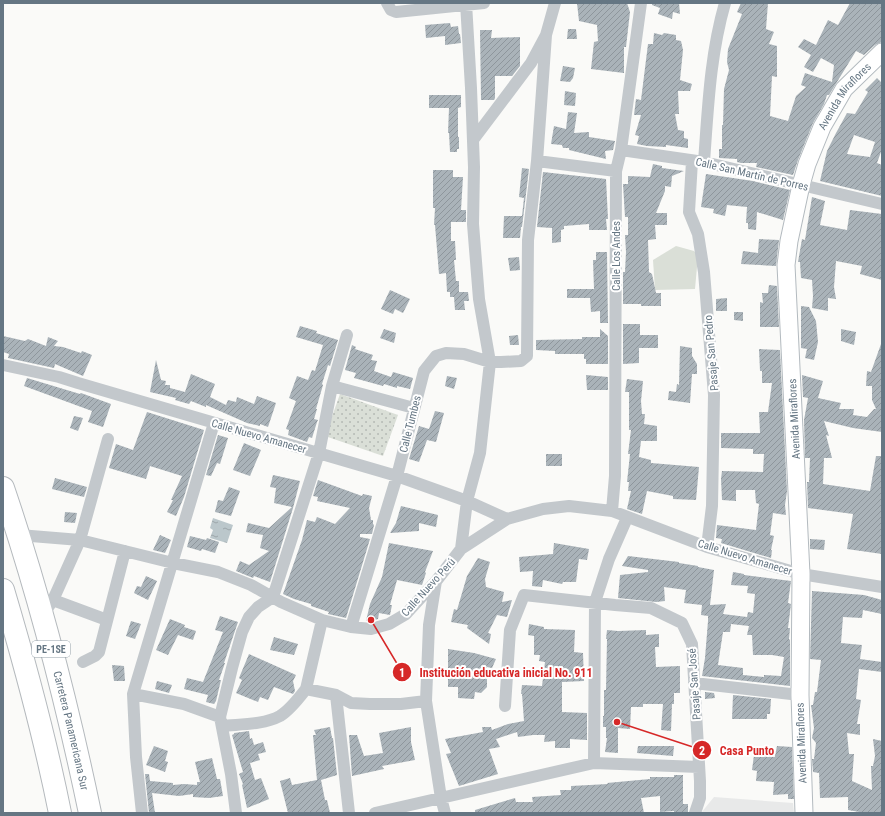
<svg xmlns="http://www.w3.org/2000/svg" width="885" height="816" font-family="'Roboto Condensed',sans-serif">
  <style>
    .built { fill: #e8e9e9 }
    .green { fill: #dadfd7 }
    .park { fill: url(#park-dots) }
    .water { fill: url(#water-ripples) }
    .building { fill: url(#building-hatch); fill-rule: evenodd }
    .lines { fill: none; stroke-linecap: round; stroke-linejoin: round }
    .secondary-casing { stroke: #b3babf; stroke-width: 19 }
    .highway-casing { stroke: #b4b9bd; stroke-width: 24 }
    .street { stroke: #c3c8cc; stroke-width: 12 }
    .secondary { stroke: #fff; stroke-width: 17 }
    .highway { stroke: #fff; stroke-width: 22 }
    .labels { text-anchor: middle; stroke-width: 4; stroke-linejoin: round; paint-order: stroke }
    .shield { fill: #fff; stroke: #939fa8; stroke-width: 1 }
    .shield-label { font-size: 10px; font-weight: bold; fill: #657683 }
    .street-label { font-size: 11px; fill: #657683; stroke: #fff }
    .leader { fill: none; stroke: #d62828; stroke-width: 1.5 }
    .callout-dot { fill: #d62828; stroke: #fff; stroke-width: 1.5 }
    .mark-label { font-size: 12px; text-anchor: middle; font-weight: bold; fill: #fff }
    .callout-label { font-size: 12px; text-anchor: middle; font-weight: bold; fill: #d62828; stroke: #fff; stroke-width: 4; stroke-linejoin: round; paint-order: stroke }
  </style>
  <defs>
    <pattern id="park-dots" width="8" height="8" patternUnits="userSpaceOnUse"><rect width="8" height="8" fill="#dadfd7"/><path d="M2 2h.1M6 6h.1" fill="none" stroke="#b4b9b4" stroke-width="1.8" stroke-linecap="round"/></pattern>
    <pattern id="water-ripples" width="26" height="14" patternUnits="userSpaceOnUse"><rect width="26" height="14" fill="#bbc7cb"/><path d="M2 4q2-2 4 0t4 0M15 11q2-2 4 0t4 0" fill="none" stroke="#9ca6aa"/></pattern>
    <pattern id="building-hatch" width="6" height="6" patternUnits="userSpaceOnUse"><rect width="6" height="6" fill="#aab3b9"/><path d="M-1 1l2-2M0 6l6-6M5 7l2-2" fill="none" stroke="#8e969c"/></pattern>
  </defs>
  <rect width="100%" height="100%" fill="#fafaf8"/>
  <path class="built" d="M714,797L793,803L794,813H701Z"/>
  <path class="green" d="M676,246L694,251L698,256L695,289L655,290L653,260Z"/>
  <path class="park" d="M340,394L398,415L383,456L325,436Z"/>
  <path class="water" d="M213,518L233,525L227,543L210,538L213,530L210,528Z"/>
  <path class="building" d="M577,3H627L630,12L626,47H624V73L591,69L594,42L598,41L597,25L579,21Z
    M652,3H679L680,14L673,12L672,19L658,14L660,8L652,5Z
    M741,3H768L766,29L774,32L769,44L777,46V77L772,76L770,116L788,121L796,96L806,87L801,85L805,73L832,82L834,65L821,58L813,72L804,67L811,55L798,47L804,39L816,45L828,20L838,25L850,3H882V42L875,45L864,55L856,51L829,95H827L824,104L813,123L798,160L793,175L756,167L757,163H741L737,162V159L719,158V149H722V125H723L724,89L729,70L727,62L728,49L742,14L737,12Z
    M450,23L451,27L458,26L459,34H460L461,43L445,45V36L426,38L425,25Z
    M568,29H576L577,39H567Z
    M480,30H492L491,38L520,37V66L512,76H495V98L494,100H481Z
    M654,33L662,35L664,33L676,35V40L681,41L683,50L680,80L692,84L690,91H678L679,114H675L678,130L684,131V138L688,139V148L666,145V147L647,146L637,144L639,136L635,135L641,115H634L636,99L641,100L648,44H653Z
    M563,66L575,68L573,78L570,82L560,81Z
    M877,78L882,83V149L877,163L882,165V196L820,181L827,151L836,133L847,113L855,114L868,92L865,90ZM854,135L875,142L870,157L847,154Z
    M565,91L576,93L575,106L564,105Z
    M429,95H461V107L458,108V137H459V149H457V152H450L449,133H448L449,108H429Z
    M568,112L577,113L574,133L589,132V137L615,141L613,150L605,151L606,159L569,150V148H563L562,145L551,144L554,126L566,129Z
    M653,164L662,166V168L684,171L672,176L671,187L665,186V191L656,213H667V225H655L656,239L648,240L649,272L652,274L656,293H661V306H641V304H623V272H625L626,252L625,235H628V217H625L623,184H628V176L650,177Z
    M522,168L529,169L522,227H521L520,238H503L504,216H522L524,198L519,197Z
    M433,170H453V177H463L461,210H466V222H451V241H455L456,260H454L456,281H459V292H468L469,301H464L465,310H455L454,297H450V292H447L446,273L439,274L435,225H434L435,208H433Z
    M543,172L606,179L608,219H606L607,230H589V224L564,226V229L561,230V242L552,243V228L537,227Z
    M706,174L753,181L790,190L783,220L757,212L756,230L748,229V223H746L747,207L727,205L725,216L713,213L714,209L701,207Z
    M812,197L825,201L820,225L847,230L850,210L882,214V280L860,274L862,266L836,261L834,287L836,299L828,298V311L812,308L813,296L812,280L801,278L800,262H798L802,239L805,240Z
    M759,239L779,240L776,266L741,264L743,251L758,253Z
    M596,252H607L608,323H600V311L591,312L590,298H567V289H594L593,260H596Z
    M519,257L520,270L510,271L508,258Z
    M769,285L777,286L779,327H760V302L763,303L762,293H768Z
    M390,290L410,299L403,313L395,309L393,314L381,309Z
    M727,298V311H716V299Z
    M801,306L809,307L816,321L818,342L814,360L805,358L807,349L801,348Z
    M734,312H743V321L734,320Z
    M623,324H640V335H658V348H639V363L623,364Z
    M300,326L317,331L316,333L338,340L330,366L328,365L322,384L323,385L316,409H317L314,419L318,420L317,422L312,438L309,437L307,442L288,435L289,430L286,429L296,401L289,398L297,376L308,380L312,370L315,371L323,345L296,337Z
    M384,329L396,333L394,343L380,338Z
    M600,329L608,336V364H586V359H584V354H555V351L536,350V340L582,339V337H600Z
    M841,329L856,332L854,345L841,341Z
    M518,335L519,345H510L509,336Z
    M3,336L25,341L28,339L46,346L48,337L58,341L54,346L63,347L81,353L82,351L92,355L83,376L55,364L54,368L8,358L9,354L3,352Z
    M881,344L882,432L853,428L824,421L829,436L826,435L832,458H824L823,484L870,491L876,456H882V554L847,549L853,514L808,508L807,482H809L810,458H805L804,420L808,398L803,397L802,375L823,381L818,398L841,403L839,409H854L853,415L867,417L874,409H876L872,400V386H866L867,371L871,372Z
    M352,345L356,347L355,349L373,355L371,360L377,361L374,371L391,377L393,372L413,378L410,389L397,386V388L384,384L383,386L354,378L356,373L345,370Z
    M680,346L692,348V356L697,364V374H692L690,403L668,400L669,391L676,392L677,384L679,385Z
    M759,349L780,350L787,491L785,505L786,515L773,513L770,535L774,536L771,550H772L771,558L721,543L722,539L716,538L717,525L756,530L759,504L756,503L755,490H736V501L722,500L721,479L722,471L763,472L764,454H753V449L721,448V433H760L759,412H768L772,383H762V371H760Z
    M156,360L161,380L166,381L165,385H170V388L185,392L191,374L215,384L210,397L226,405L228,400L236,402L237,397L254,404L257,396L276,403L268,427L260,424V426L247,423L206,405V407L191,401L189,404L175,400L176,398L150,392Z
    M586,375L608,377V390H587Z
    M447,376L457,378L454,389L445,386Z
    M27,378L80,394L81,393L111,404L103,427L88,422L92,411L24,386Z
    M627,379L643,381L641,401L642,414H645L644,424L657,426V441H641L639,457L651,460V463L699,467L696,500L673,499V496L647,491L642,514L627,509L631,491H628L629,482H627L630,454H628L631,430H629V392H625Z
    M435,411L444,413L436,442L427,440L419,462L409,459L419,426L429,429Z
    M147,412L204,430L184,497L176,516L167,512L173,500H171L182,476L150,466L146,479L109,468L116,444L133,450Z
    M74,416L83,418L78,431L70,428Z
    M218,435L228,438L220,464L217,463L211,476L206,475Z
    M244,443L261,450L250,476L233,470Z
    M546,454H562V466H546Z
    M273,475L300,481L293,508L270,582L254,576L253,578L236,571L240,561L249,565L269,551L260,548L263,535L246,532L248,523L269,528L292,507L274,503L276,488L270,487Z
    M55,478L87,487L84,497L52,489Z
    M318,480L362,496L363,494L372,496L369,508L371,520H373V524L374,525L372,534H360V537L370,539L346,618L328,614L329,612L311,606V604L294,599L283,594L302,540L307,520L315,522L317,517L335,524L350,508L317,501L318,497L313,496Z
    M229,487L240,491L231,516L215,512L218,500L223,501Z
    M401,506L438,515L436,527L419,523V531L390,533L396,523Z
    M65,512L77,513L75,523L64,522Z
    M160,535L171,540L165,553L153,550Z
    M190,536L206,540L207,538L219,542L215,553L202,549L201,551L187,547Z
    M810,539L825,540L824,550L810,549Z
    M389,543L433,551L425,572L426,573L422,585L397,580L390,605H392L390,615L379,613L378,619L370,621H366L370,604L382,577Z
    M554,543L589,549L587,560L579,559L576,582H563L562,584L543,580L542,587L532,586L533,571L520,572L519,557L553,554Z
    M628,556L679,562V563L698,566V567L714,570L710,605L726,604L723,614L747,617L748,612L753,613L755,594L747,593L748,586L731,585L733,572L744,574V575L791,581L788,603L791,604L788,628H790L789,639L790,640V686L702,676L705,658L708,621V616L701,615L702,605L684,603L686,590L664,587L665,601L656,602L618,598L620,575L648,572V570L622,566ZM731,624L749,626L747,635H752L753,655H772L784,657L781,676L764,675V677L743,675V668L718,665L723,632H730Z
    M478,558L490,562L485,579L486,587L504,592L502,602L512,600L507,617L497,615L488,633L491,634L489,644L467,628L468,625L451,622L454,609L457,610L467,576Z
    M146,576L157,581L148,600L134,593L137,586L141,587Z
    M812,591L864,595L882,600V614L863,610L862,618L843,617L841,643L862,645L860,659L882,662V672L859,669L856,699L861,700L857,724H860V735L847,733L849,754H854L852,781L872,790L871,766H873L875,756L873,739L882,741V813H865L848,810V797L820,798L819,773L813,772L812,759H814L816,743L812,738L814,728L811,705H813L815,692H817L821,660L810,659Z
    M220,616L238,622L224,663H225L219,680H221L216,701L214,704L206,702L208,695L184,689L187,678L203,682L223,632L215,630Z
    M170,619L185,625L184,627L196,631L193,640L178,635L168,655L156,650Z
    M131,621L141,624L135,639L126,636Z
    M529,624L544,627V629L575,630L574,652L583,653L584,681L562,682V712L587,713V740L570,739V748H555V741L544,742L545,735H533L518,737L517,732L496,739L500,747L489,749L498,774L459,786L446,754L451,753L445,739L483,732L482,727H491L492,730L508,724L524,721L522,694H521L522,685L542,686L545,662L539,661L540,655H534V636L528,635Z
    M607,630L618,631L646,630V635L659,634V647H655L656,667L680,666V693H674V704H672L671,731L661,730L663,704H643V707H631L630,729L618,728V753L605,752L607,738H606V727H603V716H604V690H606L607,639H606Z
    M274,637L298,644L294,655L270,650Z
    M448,649L474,653L496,659L492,668L487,667V687L481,693L475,692L474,699L458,698V687H448Z
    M249,654L296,675L293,681L295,691L293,694L274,687L268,700L260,697L258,702L236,693L242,680L239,678Z
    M112,665L124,666L125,681H114Z
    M157,681L172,685L169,693L155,689Z
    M705,692L714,693L715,698L705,699Z
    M733,695L771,699L770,714H767V719H732Z
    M330,727L332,738H333L337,775L321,780L325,800H327L330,813H288L280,781L290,778L292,785L317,780L313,735H316L314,730Z
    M411,727V742L415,760L382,766L384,769L352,776L349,735H357L364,756L383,753L379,733Z
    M249,731L250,739L252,738L254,745L263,742L266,752L258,754L260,760L250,763L255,780L261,778L269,799L247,808L242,785L243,784L239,774L243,772L232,735L234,734V733Z
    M154,746L168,751L165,761L168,762L165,772L146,765Z
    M638,746H674L673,756L637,753Z
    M777,746L792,747L794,799H788V794L773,795L774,782L756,781L757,771L752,770L754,755L775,757L774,751H776Z
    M212,758L217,779H220L223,796L209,798L193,797V794L179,796L152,793L155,813H149L145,774H149L150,781L173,783V785L184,784L197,785V782H200L195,762Z
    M674,775H683V804H688V813H674V811L660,812V796L641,798L644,813H475V810L515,798L516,802H533L532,797L561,795L560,790H571V786L608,784L607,783L650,779V777H674Z"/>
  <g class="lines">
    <g class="secondary-casing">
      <g id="secondary">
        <path id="s1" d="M804,813L800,695L801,574L786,265L789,241L801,185L807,164L822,127L844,89L882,52"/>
      </g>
    </g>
    <g class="highway-casing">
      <g id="highway">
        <path id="s2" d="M3,488C39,594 67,703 90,813"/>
        <path d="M3,590C25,664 45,738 60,813"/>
      </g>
    </g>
    <path class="street" d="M387,3L391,10L396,12L484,3
      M466,3L471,88L474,167L473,224L479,299L490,362L480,453L467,501L507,519
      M473,140L531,63L546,35L555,3
      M621,150L704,162L882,204
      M537,161L616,171
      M692,161L689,212L698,234L704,272L714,395L712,506L707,547
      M704,162C708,108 710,55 725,3
      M3,365L59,377L78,383L397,476L467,501L461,549
      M332,386L347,335
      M214,423L133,694L184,704L220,717
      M612,511L615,476L616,171L621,150L641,3
      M19,535L80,540L173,563L218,572L251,585L281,602L322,620L351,627L371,629L389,624L406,614L437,580L461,549L507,519L543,509L569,506L612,511L707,547L801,574L882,587
      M436,581L429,625L426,701L441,798L445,813
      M53,600L107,620
      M42,616L53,600L80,540L108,439
      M351,627L397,476L424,371L436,356L446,353L464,354L490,362H501L521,361L527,356L528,240L537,161L546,35
      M83,662L95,656L99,652L125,551
      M694,683L800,695
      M306,689L322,620
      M133,694L136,757L142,813
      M336,695L349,813
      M505,706L510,630L524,595L615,605L651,608L682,623L692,644L700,781V798L695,813
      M222,726C240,724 263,725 280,716C290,710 299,698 306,689L336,695L351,703L370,704H401L426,701
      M594,763L595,602L609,559L627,518
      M236,813L231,774L220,717L232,668L242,632L249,617L258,607L273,597L319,453L332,386L414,408
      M375,813L594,763L699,767"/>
    <use href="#secondary" class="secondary"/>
    <use href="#highway" class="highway"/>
  </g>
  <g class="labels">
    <rect class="shield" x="32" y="641" width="38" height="16" rx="3"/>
    <g class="shield-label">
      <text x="51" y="653">PE-1SE</text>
    </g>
    <g class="street-label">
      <text dy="4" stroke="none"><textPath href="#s1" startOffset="730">Avenida Miraflores</textPath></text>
      <text transform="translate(752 174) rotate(13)" y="4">Calle San Martín de Porres</text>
      <text transform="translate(616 256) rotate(-90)" y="4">Calle Los Andes</text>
      <text transform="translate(711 353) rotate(-95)" y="4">Pasaje San Pedro</text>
      <text transform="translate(794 419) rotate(-93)" y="4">Avenida Miraflores</text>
      <text transform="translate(410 424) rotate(-76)" y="4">Calle Tumbes</text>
      <text transform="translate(259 436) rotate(16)" y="4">Calle Nuevo Amanecer</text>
      <text transform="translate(745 557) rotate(17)" y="4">Calle Nuevo Amanecer</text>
      <text transform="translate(428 587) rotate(-48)" y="4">Calle Nuevo Perú</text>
      <text transform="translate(694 684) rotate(-94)" y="4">Pasaje San José</text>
      <text dy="4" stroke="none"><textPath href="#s2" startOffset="252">Carretera Panamericana Sur</textPath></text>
      <text transform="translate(801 743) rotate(-92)" y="4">Avenida Miraflores</text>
    </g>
  </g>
  <path class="leader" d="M371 620L402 672M617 722L702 750"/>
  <g class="callout-dot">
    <circle cx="371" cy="620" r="4"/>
    <circle cx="617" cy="722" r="4"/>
    <circle cx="402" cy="672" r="10"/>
    <circle cx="702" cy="750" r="10"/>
  </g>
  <g class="mark-label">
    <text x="402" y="677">1</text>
    <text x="702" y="755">2</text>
  </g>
  <g class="callout-label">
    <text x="506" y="677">Institución educativa inicial No. 911</text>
    <text x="747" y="755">Casa Punto</text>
  </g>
  <rect width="885" height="816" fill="none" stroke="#657683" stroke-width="8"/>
</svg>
